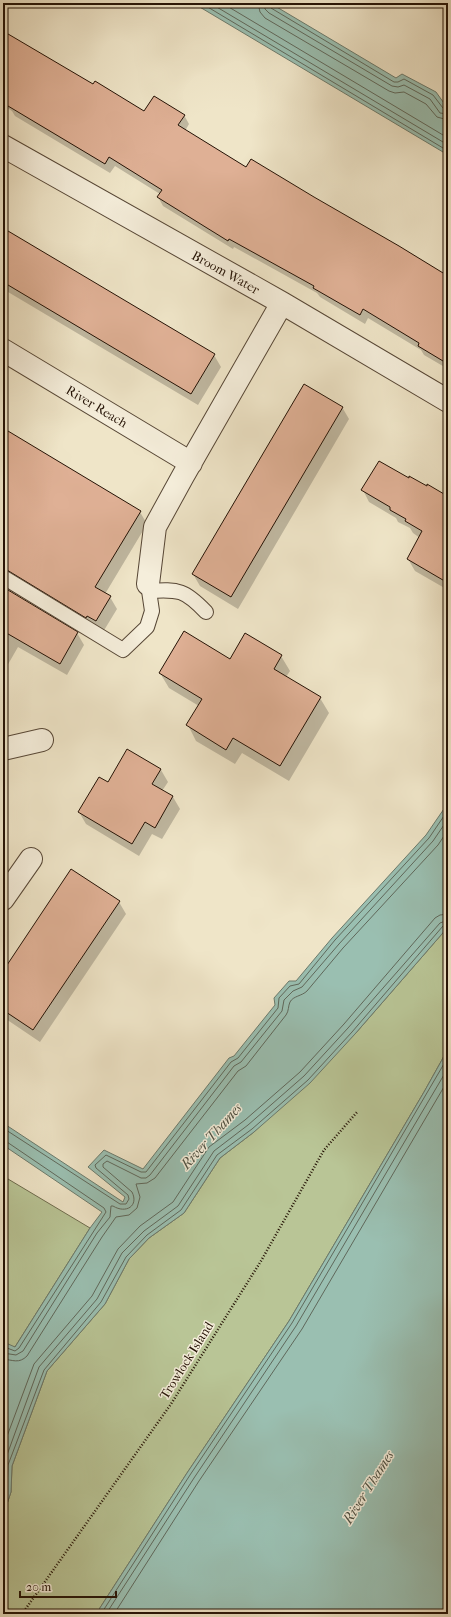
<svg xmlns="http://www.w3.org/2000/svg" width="451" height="1617" font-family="'IM FELL French Canon',serif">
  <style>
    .green { fill: #b9c596; stroke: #6e6c4e }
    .water { fill: #9abfb1; stroke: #6b7a6c }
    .shadow { fill: #0003 }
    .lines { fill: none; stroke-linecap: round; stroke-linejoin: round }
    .shore { stroke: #5f685b; stroke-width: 1 }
    .building { fill: #dfb095; stroke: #241205 }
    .lane-casing { stroke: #574736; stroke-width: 16 }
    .street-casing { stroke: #574736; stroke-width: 24 }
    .path { stroke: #241205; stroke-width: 2.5; stroke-dasharray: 1 2; stroke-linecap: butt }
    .lane { stroke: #f5eedb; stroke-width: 14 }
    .street { stroke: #f5eedb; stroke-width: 22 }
    .labels { text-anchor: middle; stroke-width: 3; stroke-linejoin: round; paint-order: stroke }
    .street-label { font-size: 13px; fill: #241205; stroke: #f5eedb }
    .water-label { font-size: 14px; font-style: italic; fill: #4d4f41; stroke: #f5eedb }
  </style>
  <rect width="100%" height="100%" fill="#efe5c8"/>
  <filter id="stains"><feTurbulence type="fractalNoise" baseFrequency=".005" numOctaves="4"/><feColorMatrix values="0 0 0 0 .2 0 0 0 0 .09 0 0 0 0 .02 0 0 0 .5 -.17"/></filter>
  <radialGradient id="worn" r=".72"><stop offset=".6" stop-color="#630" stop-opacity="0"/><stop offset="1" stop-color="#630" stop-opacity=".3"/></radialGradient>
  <path class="green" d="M448,927V1049L424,1092L289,1321L187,1473L96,1614H3V1516L11,1492L12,1466L47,1371L105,1304L129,1259L149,1238L184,1213L220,1158L254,1132L355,1034Z
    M3,1176L90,1228L15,1347L3,1346Z"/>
  <path class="water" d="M193,3H270L396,78L402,74L436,92L446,106L448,104V155Z
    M448,803V927L355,1034L310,1083L254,1132L220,1158L184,1213L149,1238L129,1259L105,1304L47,1371L12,1466L11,1492L3,1516V1346L6,1343L15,1347L90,1228L102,1212L3,1145V1123L123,1202L125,1197L88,1167L104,1150L143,1169L229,1058L234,1056L275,1005L274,998L289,981H296L332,938L426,835Z
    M448,1049V1614H96L187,1473L289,1321L424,1092Z"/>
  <path class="shadow" d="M3,32L93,85L144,112L184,115L189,124L185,131L246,168L448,277V369L424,355L421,350L368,318L365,324L320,297L317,293L234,247L233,249L163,206L158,197L160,194L115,166L110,173L15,116L12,111L3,105Z
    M3,229L214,355L221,367L198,405L3,289Z
    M342,407L349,419L238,609L200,586L193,574Z
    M3,429L140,512L147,524L105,594L110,597L117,609L103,632L3,584Z
    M409,480L448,497V590L415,571L408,559L420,538L413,533L410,528L398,522L396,518L369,502L363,490Z
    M3,588L77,633L84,645L67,675L18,647L3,673Z
    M281,656L290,671L286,677L320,698L329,713L289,781L242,753L235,764L196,741L188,725L199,706L169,688L160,673L230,661Z
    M128,750L161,770L168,782L162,791L173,797L180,809L162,839L152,834L139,856L86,824L79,812L108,783Z
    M119,902L126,914L40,1042L3,1017V972Z"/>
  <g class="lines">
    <path class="shore" d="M201,3L448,151
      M210,3L448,145
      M222,3L448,138
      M258,3L260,12L265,18L389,91L395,93L404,92L426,104L437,117L448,120
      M264,3L265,9L269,13L392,86L398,87L404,85L430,99L440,113L448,114
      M269,3L271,8L394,82H398L404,79L433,95L443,108L448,109
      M3,1128L120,1204H126L129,1199L128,1195L96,1168L95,1165L106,1155L141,1172H146L231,1062L238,1058L278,1008L279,998L290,986L299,984L335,940L429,838L448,810
      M3,1142H7L104,1208L106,1212L19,1348L15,1351L7,1348H3
      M3,1353L16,1355L23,1351L97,1233L110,1217L111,1206H113C126,1214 139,1206 132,1192L103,1167V1164L107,1161L141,1178H146L150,1175L234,1066L241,1062L282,1011L284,1000L293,991L302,987L339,944L433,841L448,819
      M3,1359C13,1360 19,1364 27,1356L102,1237L116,1217L129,1215L137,1208L140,1197L136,1184L147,1183L155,1178L238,1071L246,1066L286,1015C289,1011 288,1006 290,1002C293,996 302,996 307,991L343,948L438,845L448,830
      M3,1447L34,1364L92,1296L118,1249L140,1226L173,1202L209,1147L245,1120L300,1072L344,1024L435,918L440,915L448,914
      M3,1466L39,1367L97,1299L122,1253L144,1231L178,1206L214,1151L248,1125L304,1076L348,1028L440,923L448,920
      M3,1504L7,1491L8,1465L44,1370L101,1302L126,1257L147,1235L181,1210L217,1155L252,1129L308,1080L352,1032L443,926L448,925
      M101,1614L190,1475L292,1323L448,1057
      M106,1614L194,1478L296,1326L448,1068
      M114,1614L199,1481L302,1329L448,1080"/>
  </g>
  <path class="building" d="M3,31L93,84L95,81L144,111L154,96L185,115L178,125L246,167L251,159L314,197L399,246L448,276V364L418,346L419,343L363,309L360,315L313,288L314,286L229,239L228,241L157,197L162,190L109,157L105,164L3,103Z
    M3,228L215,354L191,394L3,282Z
    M304,384L343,407L231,597L192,574Z
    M3,428L141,511L95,587L111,596L96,621L87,616L86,618L7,570L3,569Z
    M379,461L409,478V476L427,486V484L444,494L448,486V583L407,559L422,531L405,521L406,519L390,510V507L361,490Z
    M3,587L78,632L60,664L3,631Z
    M184,631L230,659L245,633L282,655L274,669L321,697L280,766L233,738L226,750L186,725L202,699L159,673Z
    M127,749L161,769L152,784L173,796L155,828L145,822L132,844L78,812L99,777L108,782Z
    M71,869L120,901L33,1030L3,1010V971Z"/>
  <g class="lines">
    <g class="lane-casing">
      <path id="lane" d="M3,577L123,650L147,627L152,611L148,584
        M149,591C179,589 185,590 206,612"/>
    </g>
    <g class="street-casing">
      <path id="street" d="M3,146L282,303L448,401
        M3,350L191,463
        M148,584L155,527L183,476L282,303
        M3,749L42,740
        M3,899L31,859"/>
    </g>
    <path class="path" d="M22,1614L171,1404L261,1261L324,1150L358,1111"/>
    <use href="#lane" class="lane"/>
    <use href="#street" class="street"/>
  </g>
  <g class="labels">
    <g class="street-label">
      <text transform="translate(226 272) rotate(29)" y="5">Broom Water</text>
      <text transform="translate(97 406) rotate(31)" y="5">River Reach</text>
      <text transform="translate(186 1360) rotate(-58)" y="5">Trowlock Island</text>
    </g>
    <g class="water-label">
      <text transform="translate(211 1136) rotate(-48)" y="5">River Thames</text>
      <text transform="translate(368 1487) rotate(-58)" y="5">River Thames</text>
    </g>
  </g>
  <rect width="451" height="1617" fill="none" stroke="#efe5c8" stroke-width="16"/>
  <rect x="4" y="4" width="443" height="1609" fill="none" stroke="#241205" stroke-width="2"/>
  <rect x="8" y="8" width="435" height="1601" fill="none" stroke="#241205"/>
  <path d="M20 1591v6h96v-6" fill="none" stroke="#241205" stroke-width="2"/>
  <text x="26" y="1591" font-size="12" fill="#241205" stroke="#f5eedb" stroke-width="3" paint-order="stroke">20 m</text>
  <rect width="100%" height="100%" filter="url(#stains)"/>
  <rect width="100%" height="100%" fill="url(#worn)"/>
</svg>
